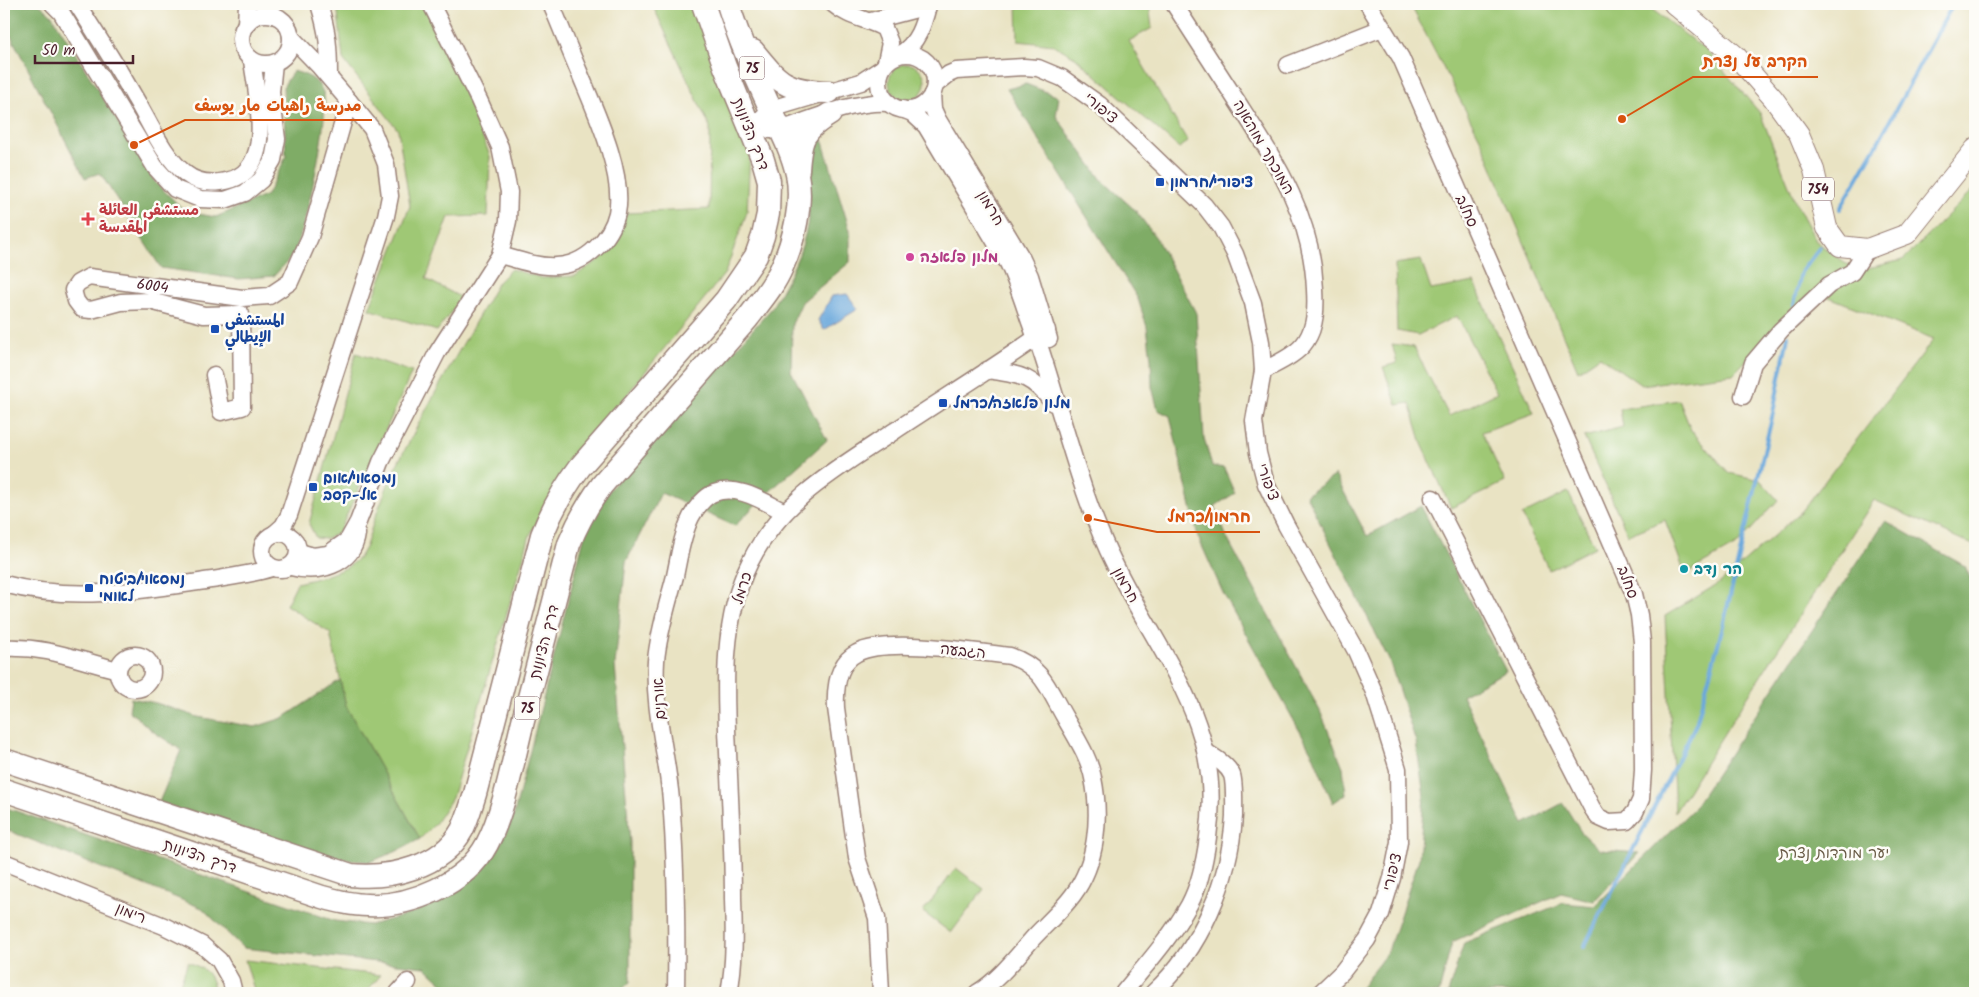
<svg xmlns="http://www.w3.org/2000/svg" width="1979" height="997" font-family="Kalam,'Playpen Sans Arabic','Playpen Sans Hebrew',sans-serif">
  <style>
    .green { fill: #9fc874; stroke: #747450 }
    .forest { fill: #7fac66; stroke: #646648 }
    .water { fill: #6aa8dc; stroke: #5a6484 }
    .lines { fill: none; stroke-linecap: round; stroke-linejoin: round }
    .stream { stroke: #6aa8dc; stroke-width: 4 }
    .minor-casing { stroke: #9a8177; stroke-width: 19 }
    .major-casing { stroke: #9a8177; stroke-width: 22 }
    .highway-casing { stroke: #9a8177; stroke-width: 25 }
    .minor { stroke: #fff; stroke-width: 16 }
    .major { stroke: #fff; stroke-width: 20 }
    .highway { stroke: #fff; stroke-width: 22 }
    .transit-dot { fill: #1a4fb4; stroke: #fdfcf7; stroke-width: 2 }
    .health-dot { fill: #e0444e; stroke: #fdfcf7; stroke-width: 2 }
    .hotel-dot { fill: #d1479c; stroke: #fdfcf7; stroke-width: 2 }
    .culture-dot { fill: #0f9aa8; stroke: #fdfcf7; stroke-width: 2 }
    .labels { text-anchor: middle; stroke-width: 5; stroke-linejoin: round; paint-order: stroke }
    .shield { fill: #fdfcf7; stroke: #806168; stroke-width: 1 }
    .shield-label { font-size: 14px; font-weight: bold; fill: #4a1f2b }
    .street-label { font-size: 15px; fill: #4a1f2b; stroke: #fdfcf7 }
    .transit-label { font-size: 15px; font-weight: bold; fill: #164399; stroke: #fdfcf7; text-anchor: start }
    .health-label { font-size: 15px; font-weight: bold; fill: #be3a42; stroke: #fdfcf7; text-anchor: start }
    .hotel-label { font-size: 15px; font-weight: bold; fill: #b23c85; stroke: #fdfcf7; text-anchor: start }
    .culture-label { font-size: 15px; font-weight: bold; fill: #0d838f; stroke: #fdfcf7; text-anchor: start }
    .park-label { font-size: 15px; fill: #685a45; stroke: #fdfcf7 }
    .leader { fill: none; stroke: #d8530f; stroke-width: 2 }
    .callout-dot { fill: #d8530f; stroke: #fdfcf7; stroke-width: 2 }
    .callout-label { font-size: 16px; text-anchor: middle; font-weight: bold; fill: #d8530f; stroke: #fdfcf7; stroke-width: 5; stroke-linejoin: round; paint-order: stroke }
  </style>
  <rect width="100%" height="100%" fill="#fdfcf7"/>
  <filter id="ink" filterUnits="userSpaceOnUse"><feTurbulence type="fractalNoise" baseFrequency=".02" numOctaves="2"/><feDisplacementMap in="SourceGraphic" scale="10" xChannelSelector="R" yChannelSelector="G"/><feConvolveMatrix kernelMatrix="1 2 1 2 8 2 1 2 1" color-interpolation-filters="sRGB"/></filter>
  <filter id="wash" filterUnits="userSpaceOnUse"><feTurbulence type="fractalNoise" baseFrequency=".0096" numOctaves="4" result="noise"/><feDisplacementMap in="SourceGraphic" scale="20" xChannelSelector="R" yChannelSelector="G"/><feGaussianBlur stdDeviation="1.12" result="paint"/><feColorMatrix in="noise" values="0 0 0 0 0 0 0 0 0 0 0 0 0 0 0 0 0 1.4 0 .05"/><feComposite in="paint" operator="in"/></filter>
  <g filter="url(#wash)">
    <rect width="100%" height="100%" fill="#e9e3c3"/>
    <path class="green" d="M337,4H424L470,105L490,156L488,216L449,217L426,279L462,298L437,331L369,309L410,206L398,130L343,59Z
      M652,4H693L750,153L747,212L725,273L570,465L551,495L530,535L452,798L435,824L420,839L346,706L330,633L286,605L297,583L322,577L346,568L359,558L366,546L374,520L393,472L434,395L498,282L511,269L542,278L575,276L606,255L618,236L627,213L709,209L710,127Z
      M1017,4H1149L1152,28L1129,41L1188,142L1179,148L1075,57L1054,45L1018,41Z
      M1410,4H1645L1708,52L1760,113L1796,203L1816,241L1855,271L1903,260L1975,188V546L1874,500L1728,727L1675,812L1665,616L1721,582L1802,511L1934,339L1814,291L1733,374L1641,385L1600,356L1578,371L1480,138Z
      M889 82a18 18 0 1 1 36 0a18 18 0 1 1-36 0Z
      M1421,260L1431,290L1474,282L1534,413L1482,432L1505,482L1451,508L1422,444L1410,403L1397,405L1383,367L1397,363L1392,344L1414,347L1449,416L1497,393L1457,316L1418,335L1397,331L1395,264Z
      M356,353L412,372L339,532L327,539L316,538L309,524Z
      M1679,400L1691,430L1729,473L1760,480L1778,500L1738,544L1685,574L1665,520L1628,535L1584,437L1623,427L1620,409Z
      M1568,492L1595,547L1549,570L1522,515Z
      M956,868L984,889L951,933L923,912Z
      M245,960L381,975L365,993H255Z
      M188,962C209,971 209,972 216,993H177Z"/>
    <path class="forest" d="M4,4H39L51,14L155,182L186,212L216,217L267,195L286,157L283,87L293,71C307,75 317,78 323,92C332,110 304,234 294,253C289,261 280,269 274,276L239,279L161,268L100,173L85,178L4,23Z
      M1026,84L1059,97L1056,116L1102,180L1136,211L1156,238L1196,313L1204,438L1212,466L1224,468L1235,493L1215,506L1227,538L1320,711L1343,767L1346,794L1333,803L1313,755L1223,593L1198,537L1170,416L1158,410L1152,387L1151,359L1147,327L1138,299L1007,89Z
      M822,139L850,231V262L802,302L792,324L791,371L827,440L760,500L735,526L661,493L626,562L615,665L630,842V982L618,993H453L425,967L243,948L202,908L4,829V807L335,921L370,925L410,914L442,901L482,871L497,851L513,818L587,526L611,488L771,309C784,286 799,261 805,235C812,208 809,181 807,154Z
      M1335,475L1367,536L1421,506L1506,671L1462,695L1524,824L1563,803L1581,832L1600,850L1639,853L1594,901L1561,893L1452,942L1439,993H1357L1388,951L1419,859L1424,796L1416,742L1389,660L1306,495Z
      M1885,521L1965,566L1975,589V993H1448L1464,943L1563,903L1595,906L1693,809Z
      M340,680L346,706L420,839L395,852L369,862L345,859L157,807L181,750L154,732L129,711L131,698L156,703L198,717L255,727L283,718Z"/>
    <path class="water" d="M847,294L858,309L824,330L818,320L832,296Z"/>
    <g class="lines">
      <path class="stream" d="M1840,209L1875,148L1953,4
        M1794,305L1801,272L1820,247
        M1584,947L1696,724L1722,630L1773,413L1788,336"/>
    </g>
  </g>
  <g filter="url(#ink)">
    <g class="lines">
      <g class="minor-casing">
        <g id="minor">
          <path d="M53,4L61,12L155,167L175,189L200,199L225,200L245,193L261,180L273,160L277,139L271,92L274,63"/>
          <path d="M77,4C97,35 117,66 135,98C150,123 163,156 186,174C200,185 217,184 233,179C275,164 256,93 252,60"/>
          <path d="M319,4C328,33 329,47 329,77"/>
          <path d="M833,4C848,17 867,19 884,28L890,43L886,62"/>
          <path d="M1174,4C1196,38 1218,72 1240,106C1278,165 1312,217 1315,289C1316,307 1316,326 1306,341C1297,355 1277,363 1263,371"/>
          <path d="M1368,4L1401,58L1634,594L1639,615L1642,642L1643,770L1641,799L1635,812L1627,821L1609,822L1598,817L1592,808L1433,498"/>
          <circle cx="266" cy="39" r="25"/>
          <path d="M871,21L928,6"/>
          <path d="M246,25L247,4"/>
          <path d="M900,54C918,43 923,25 928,6"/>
          <circle cx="907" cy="82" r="28"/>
          <path d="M1288,65L1382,28"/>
          <path d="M935,85L949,74L956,71L1024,67L1038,68L1062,78L1100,105L1204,205L1221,227L1235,254L1253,303L1261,342L1263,371L1254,421L1258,453L1266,484L1286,525L1356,651L1374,692L1398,769L1399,842L1392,878L1381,914L1367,940L1342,972L1320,993"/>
          <path d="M932,94L933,109L938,120L1021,257L1030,276L1049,339"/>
          <path d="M902,109L912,113L926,126L1008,263C1021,291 1028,320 1040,348C1064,420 1081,497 1115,565C1161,659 1225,724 1208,837C1205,860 1200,885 1189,905C1171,937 1146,965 1123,993"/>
          <path d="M751,129L771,109L861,82L881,69"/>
          <path d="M770,130H780C813,119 855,100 889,103"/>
          <path d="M500,255C535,265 566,277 596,248C606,239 614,226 617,213C625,174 595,110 580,74C570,51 561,27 551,4"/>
          <path d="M987,370C1021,375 1031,375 1053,403"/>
          <path id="s1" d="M214,375L221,412L242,407L241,314L204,315L150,301L121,302L91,310L82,309L76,301L73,290L78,283L89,277L242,298L269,296L290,282L310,237L349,101L320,67L291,37"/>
          <path d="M1743,396L1753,363L1781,330L1829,285L1852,272L1867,249"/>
          <circle cx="280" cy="551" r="18"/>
          <path d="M274,534L283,526L289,515L386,216L390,196L386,164L372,129L349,101"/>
          <path d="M299,552L313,556L328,554L348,540L358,522L381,462L437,353L500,255L508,221L509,192L500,147L479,100L431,4"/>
          <path d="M291,567C317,574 353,566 357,534"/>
          <path d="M4,584C70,602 139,591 205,581C228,577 250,575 272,568"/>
          <path d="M4,648C48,646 77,660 118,670"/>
          <circle cx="135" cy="672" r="17"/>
          <path d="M4,862L164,926L202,945L219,960L231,981L234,993"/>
          <path d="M398,993L408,982"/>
          <path d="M676,993C677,929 676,864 671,800C667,754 653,708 656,661C658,634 668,603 675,576C679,557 682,535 691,517C695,509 705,496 714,493C738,484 764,502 785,512"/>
          <path d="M729,993C735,962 734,931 733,899C733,850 730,801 728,752C725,690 721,620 750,562C781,500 837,469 893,432C944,398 997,366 1047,330"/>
          <path d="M881,993L877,918L857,858L836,708C835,688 837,663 857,653C887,637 975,652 1010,656C1042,667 1048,688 1064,716C1075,736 1089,756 1093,778C1101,817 1097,863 1073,895C1062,910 1047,923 1034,937C1017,956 999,980 977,993"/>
          <path d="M1153,993C1201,949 1230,880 1234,816C1234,806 1235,784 1232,775C1227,764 1215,758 1206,752"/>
        </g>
      </g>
      <g class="major-casing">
        <path id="major" d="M1674,4L1737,57L1773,98L1799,134L1814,170L1827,228L1840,246L1867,249L1907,234L1975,149"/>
      </g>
      <g class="highway-casing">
        <path id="highway" d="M753,51C779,83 786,91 829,92
          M798,170C800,139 803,130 830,114
          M4,760L351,875C390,879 442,867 462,830C468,818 471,806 475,794L542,535C552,510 564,488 580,467L726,300L756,256L763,236L768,214L769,181L763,160L725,67L703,4
          M4,790L322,897C337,901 352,905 367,905C410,907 466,884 487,844C505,810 514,755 524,717C539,659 554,602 569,544C578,522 588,504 602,485L748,318C760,302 774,286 782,267C794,241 803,203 797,174C792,151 781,131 771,110C755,75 739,40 728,4"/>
      </g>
      <use href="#minor" class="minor"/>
      <use href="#major" class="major"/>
      <use href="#highway" class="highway"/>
    </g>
  </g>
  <g class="transit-dot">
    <rect x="1155" y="177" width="10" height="10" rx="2.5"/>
    <rect x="210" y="324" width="10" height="10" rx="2.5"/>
    <rect x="938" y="398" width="10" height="10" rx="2.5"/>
    <rect x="308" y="482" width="10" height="10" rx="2.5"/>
    <rect x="84" y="583" width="10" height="10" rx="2.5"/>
  </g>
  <path class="health-dot" d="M85.5 211.5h5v5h5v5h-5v5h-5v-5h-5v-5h5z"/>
  <circle class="hotel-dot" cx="910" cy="257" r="5"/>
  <circle class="culture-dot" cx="1684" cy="569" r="5"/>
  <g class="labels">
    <g class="shield">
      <rect x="739.5" y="56.5" width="25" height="23" rx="4"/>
      <rect x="1802" y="177.5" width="32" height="23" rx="4"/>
      <rect x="514.5" y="696.5" width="25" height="23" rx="4"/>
    </g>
    <g class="shield-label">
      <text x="752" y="73">75</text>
      <text x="1818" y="194">754</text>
      <text x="527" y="713">75</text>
    </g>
    <g class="street-label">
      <text transform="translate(1101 108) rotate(40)" y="5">ציפורי</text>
      <text transform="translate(751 134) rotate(69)" y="5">דרך הציונות</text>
      <text transform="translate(1264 147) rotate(60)" y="5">המוכתר מוהאנה</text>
      <text transform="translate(991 208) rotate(59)" y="5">חרמון</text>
      <text transform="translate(1467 211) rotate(66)" y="5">סחלב</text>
      <text dy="5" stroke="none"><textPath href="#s1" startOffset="421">6004</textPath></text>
      <text transform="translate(1268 482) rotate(70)" y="5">ציפורי</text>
      <text transform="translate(1628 582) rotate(70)" y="5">סחלב</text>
      <text transform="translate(1126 585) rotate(61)" y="5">חרמון</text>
      <text transform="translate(742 588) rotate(-72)" y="5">כרמל</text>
      <text transform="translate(544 642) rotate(-75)" y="5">דרך הציונות</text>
      <text transform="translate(963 651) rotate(6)" y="5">הגבעה</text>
      <text transform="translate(659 699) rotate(-94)" y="5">אורנים</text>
      <text transform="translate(200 856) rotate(19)" y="5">דרך הציונות</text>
      <text transform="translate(1392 872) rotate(-76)" y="5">ציפורי</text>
      <text transform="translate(131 913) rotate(22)" y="5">רימון</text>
    </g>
    <g class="transit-label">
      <text x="1170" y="187">ציפורי/חרמון</text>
      <text x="225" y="325">المستشفى<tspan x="225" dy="17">الإيطالي</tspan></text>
      <text x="953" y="408">מלון פלאזה/כרמל</text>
      <text x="323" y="483">נמסאוי/אום<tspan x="323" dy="17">אל-קסב</tspan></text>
      <text x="99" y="584">נמסאוי/ביטוח<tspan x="99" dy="17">לאומי</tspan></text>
    </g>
    <g class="health-label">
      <text x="99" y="215">مستشفى العائلة<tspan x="99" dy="17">المقدسة</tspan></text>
    </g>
    <g class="hotel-label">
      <text x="920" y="262">מלון פלאזה</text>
    </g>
    <g class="culture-label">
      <text x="1694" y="574">הר נדב</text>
    </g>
    <g class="park-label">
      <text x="1834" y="858">יער מורדות נצרת</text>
    </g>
  </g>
  <path class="leader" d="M1622 119L1693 77H1818M134 145L185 120H372M1088 518L1157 532H1260"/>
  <g class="callout-dot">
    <circle cx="1622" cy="119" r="5"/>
    <circle cx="134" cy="145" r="5"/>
    <circle cx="1088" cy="518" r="5"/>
  </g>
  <g class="callout-label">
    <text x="1755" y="67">הקרב על נצרת</text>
    <text x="278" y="111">مدرسة راهبات مار يوسف</text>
    <text x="1209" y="522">חרמון/כרמל</text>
  </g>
  <rect width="1979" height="997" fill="none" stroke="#fdfcf7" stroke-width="20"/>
  <path d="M35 55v8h98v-8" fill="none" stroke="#4a1f2b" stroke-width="2.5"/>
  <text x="42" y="55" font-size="15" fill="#4a1f2b" stroke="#fdfcf7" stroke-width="4" paint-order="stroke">50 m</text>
</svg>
